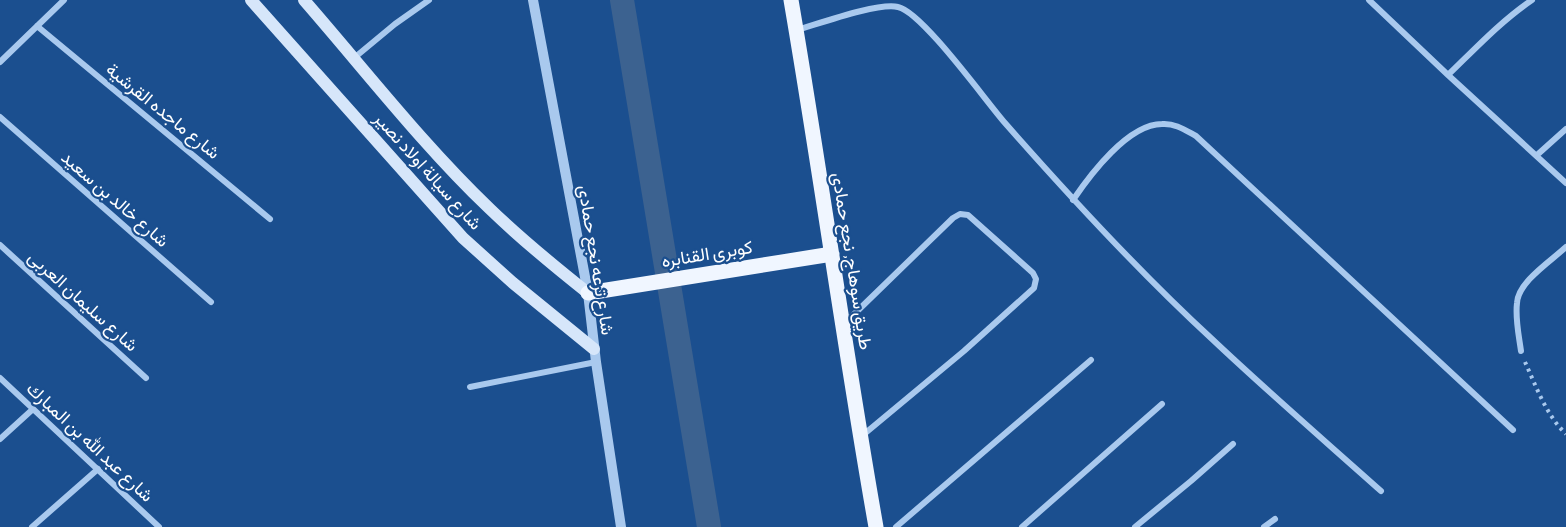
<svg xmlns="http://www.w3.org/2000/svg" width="1566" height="527" font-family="'Alegreya Sans',Vazirmatn,sans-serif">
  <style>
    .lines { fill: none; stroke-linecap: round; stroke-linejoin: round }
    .canal { stroke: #3c6290; stroke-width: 24 }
    .path { stroke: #a9c9ee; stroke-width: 4; stroke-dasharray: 3 4.5; stroke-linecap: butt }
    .minor { stroke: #a9c9ee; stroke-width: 6 }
    .tertiary { stroke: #a9c9ee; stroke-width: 10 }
    .secondary { stroke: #d6e6fa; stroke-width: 12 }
    .primary { stroke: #f0f6ff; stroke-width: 15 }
    .labels { text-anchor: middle; stroke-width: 4.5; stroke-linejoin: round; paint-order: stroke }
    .street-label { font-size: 18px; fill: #fff; stroke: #1b4f8f }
  </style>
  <rect width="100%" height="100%" fill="#1b4f8f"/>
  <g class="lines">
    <path class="canal" d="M622,0L709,527"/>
    <path class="path" d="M1525,362C1536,386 1546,415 1566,434"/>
    <path class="minor" d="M1369,0L1448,75L1566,183
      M37,26L270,219
      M797,30C818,24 879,2 898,7C922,12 985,100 1005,123C1071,198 1138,271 1212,339C1267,391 1325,441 1381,491
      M354,58L395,24L429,0
      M0,62L64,0
      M1448,75C1475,49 1501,21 1532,0
      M0,117L211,302
      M1537,155L1566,129
      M1073,200C1090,175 1128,124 1162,124C1175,123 1185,130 1196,136L1513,430
      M0,245L146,378
      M845,323L953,218L960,214L968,215L1033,273L1036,279L1034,288L964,351L863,435
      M1521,351C1519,336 1515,319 1517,303C1518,282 1551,261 1566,247
      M0,378L159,527
      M470,387L596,362
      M0,439L33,409
      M32,527L98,469
      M896,527L1091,360
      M1022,527L1162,404
      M1135,527L1191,481L1233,444
      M1264,527L1275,519"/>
    <path class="tertiary" d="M533,0L588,293L596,362L621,527"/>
    <path class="secondary" d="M251,0L463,238L513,283L594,349
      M304,0C365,70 423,145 490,209C521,239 554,266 588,293"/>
    <path class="primary" d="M791,0C821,175 845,352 876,527
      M588,293L832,254"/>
  </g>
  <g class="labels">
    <g class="street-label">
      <text transform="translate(163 111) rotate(39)" y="6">شارع ماجده القرشية</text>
      <text transform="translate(428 171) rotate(48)" y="6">شارع سيالة اولاد نصير</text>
      <text transform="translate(115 199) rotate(41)" y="6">شارع خالد بن سعيد</text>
      <text transform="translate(707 254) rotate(-9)" y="6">كوبرى القنابره</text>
      <text transform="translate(596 260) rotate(81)" y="6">شارع ترعه نجع حمادى</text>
      <text transform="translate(852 261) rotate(81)" y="6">طريق سوهاج, نجع حمادى</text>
      <text transform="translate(83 301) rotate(42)" y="6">شارع سليمان العربى</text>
      <text transform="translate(90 442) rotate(43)" y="6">شارع عبد الله بن المبارك</text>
    </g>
  </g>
</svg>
